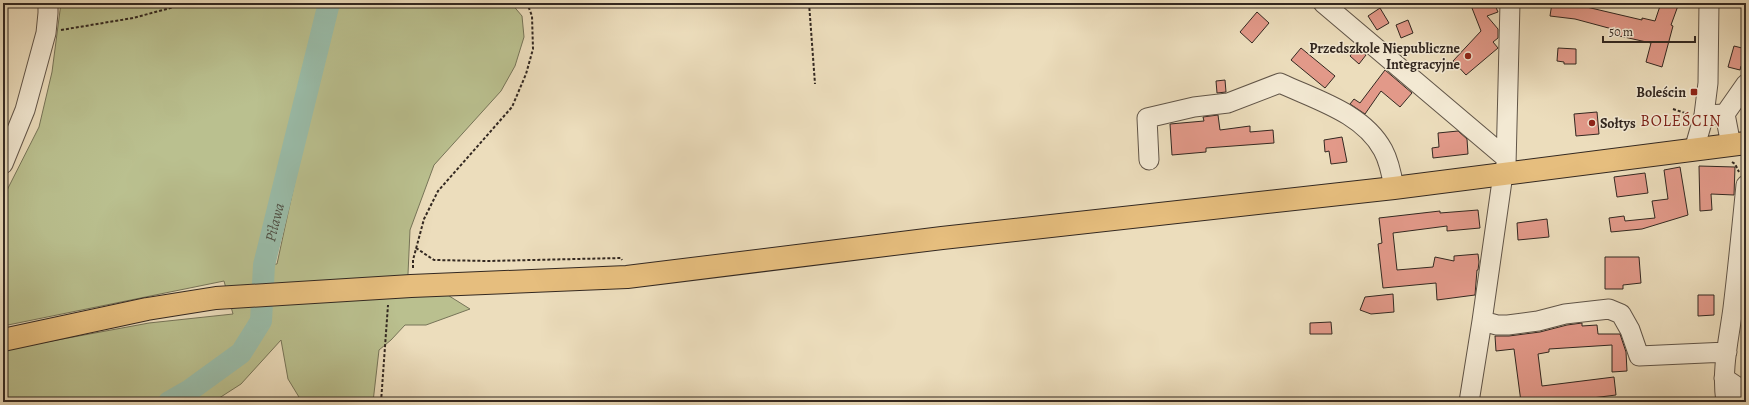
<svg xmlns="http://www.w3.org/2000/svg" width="1749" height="405" font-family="Alegreya,serif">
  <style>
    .green { fill: #bac08f; stroke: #767458 }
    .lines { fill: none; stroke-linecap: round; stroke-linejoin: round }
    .river { stroke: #9abdaa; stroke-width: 22 }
    .building { fill: #e29989; stroke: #332821 }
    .minor-casing { stroke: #615548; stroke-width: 21 }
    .major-casing { stroke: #332821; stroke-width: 24 }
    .path { stroke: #332821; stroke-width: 2; stroke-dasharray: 3 2; stroke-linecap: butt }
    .minor { stroke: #f3e9d3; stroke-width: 19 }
    .major { stroke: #e6be7e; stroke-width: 22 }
    .poi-dot { fill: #8f2418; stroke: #f3e9d3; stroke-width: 1.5 }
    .labels { text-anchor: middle; stroke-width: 3; stroke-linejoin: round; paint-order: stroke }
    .poi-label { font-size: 14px; font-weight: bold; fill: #332821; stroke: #f3e9d3; text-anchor: end }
    .water-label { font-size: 15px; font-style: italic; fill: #4d4d43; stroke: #f3e9d3 }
    .quarter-label { font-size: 16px; letter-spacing: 1px; fill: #7a1f14; stroke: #f3e9d3 }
  </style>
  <rect width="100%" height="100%" fill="#ecddbc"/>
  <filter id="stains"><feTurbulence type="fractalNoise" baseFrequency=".005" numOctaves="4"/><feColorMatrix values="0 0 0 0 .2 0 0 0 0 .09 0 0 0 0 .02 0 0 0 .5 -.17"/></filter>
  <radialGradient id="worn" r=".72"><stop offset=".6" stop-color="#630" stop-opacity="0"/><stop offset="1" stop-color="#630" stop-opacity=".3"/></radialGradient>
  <path class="green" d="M61,3H329L265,265L277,264L312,102L338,3H511L522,16L524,37L515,66L501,91L434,165L410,230L407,296L446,294L470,309L426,325H405L391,340L379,350L373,402H302L288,379L281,340L241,384L213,402H3V350L149,323L233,314L224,281L3,326V198L39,127L52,72Z"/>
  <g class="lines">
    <path class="river" id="s1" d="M169,402L190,390L241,353L261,321L264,265L329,3"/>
  </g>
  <path class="building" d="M1470,3H1494L1498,12L1487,16L1498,29V38L1493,42L1498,48L1466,75L1453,61L1481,31Z
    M1552,3H1578V5L1642,20V18L1655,21L1661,3H1679L1671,25L1673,26L1662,67L1646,62L1651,43L1615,35L1616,30L1575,19L1550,16Z
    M1380,8L1389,23L1377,30L1368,16Z
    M1257,12L1269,23L1252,43L1240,32Z
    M1408,20L1413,33L1401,38L1396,25Z
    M1734,46L1746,49V68L1741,66L1740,70L1728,67Z
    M1357,47L1366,55L1359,64L1350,56Z
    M1301,48L1335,76L1325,88L1291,60Z
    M1558,48L1576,49V64H1564V62L1557,61Z
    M1385,70L1412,93L1400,107L1381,91L1365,114L1350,104L1354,99L1360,103Z
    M1225,80L1226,92L1217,93L1216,81Z
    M1597,112L1599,134L1576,136L1574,114Z
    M1218,115L1220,130L1250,126V132L1273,130L1274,143L1206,148V152L1172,155L1170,124L1204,121L1203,117Z
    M1458,131L1467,139L1468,154L1433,158L1432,148L1439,147L1438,133Z
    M1342,137L1347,162L1331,164L1329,151L1325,152L1324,140Z
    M1699,166L1735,167L1734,195L1711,194L1712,210L1700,211Z
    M1680,167L1688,215L1642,229L1611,232L1609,218L1624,216L1625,221L1655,218L1652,201L1668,199L1664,170Z
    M1645,173L1648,193L1617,197L1614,177Z
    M1478,210L1480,228L1447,231V226L1393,233L1397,270L1433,267L1435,257L1454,261V256L1478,254L1479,262L1478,270H1477L1475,295L1437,300L1436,283L1383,288L1378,244L1382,243L1379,218L1440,211V213Z
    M1547,219L1549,237L1518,240L1517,223Z
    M1605,257H1639L1641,283L1623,285V289H1605Z
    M1393,294L1394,312L1371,314L1360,310L1365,297Z
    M1698,295H1714V315L1698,316Z
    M1331,322L1332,334H1310V323Z
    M1582,323V326L1597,325L1598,334H1620L1626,352L1627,371L1612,372V345L1549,349V352L1538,354L1542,386L1614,377L1616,395L1560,402H1521L1514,349L1496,351L1495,336H1509L1540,332L1567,325Z"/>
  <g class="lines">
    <g class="minor-casing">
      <path id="minor" d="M1323,3L1506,158
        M1725,114L1731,145
        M1704,115L1725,114L1746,84
        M1694,150L1704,115L1708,83L1709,3
        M1149,160L1147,118L1194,107L1228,103L1280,83C1316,100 1363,113 1383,150C1389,161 1392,176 1394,188
        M3,164L25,110L46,33L48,13V3
        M1482,321L1497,325H1508L1538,321L1565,314L1609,309L1621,314L1630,330L1639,356L1727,352
        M1724,378L1742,390L1746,400
        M1469,402L1482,321L1503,174L1506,165L1510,3
        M1726,402C1721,370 1729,339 1733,308C1738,267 1742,226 1746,185"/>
    </g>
    <g class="major-casing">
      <path id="major" d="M3,340L147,309L216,298L411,286L627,277L942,238L1394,188L1746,143"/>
    </g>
    <path class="path" d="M809,3L815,84
      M61,30L133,18L189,3
      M1673,109L1688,114
      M1732,162L1735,164L1739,172
      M416,248L434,260L488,261L621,258L622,260
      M413,268V260L424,219L438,191L512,107L526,74L533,49L532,16L527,3
      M381,402L388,305"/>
    <use href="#minor" class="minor"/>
    <use href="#major" class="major"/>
  </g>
  <g class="poi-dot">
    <circle cx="1468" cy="56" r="4"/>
    <rect x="1690" y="88" width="8" height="8" rx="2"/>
    <circle cx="1592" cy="123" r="4"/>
  </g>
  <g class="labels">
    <g class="poi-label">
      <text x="1460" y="53">Przedszkole Niepubliczne<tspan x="1460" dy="16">Integracyjne</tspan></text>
      <text x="1686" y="97">Boleścin</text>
      <text x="1600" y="128" text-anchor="start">Sołtys</text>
    </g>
    <g class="water-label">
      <text dy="5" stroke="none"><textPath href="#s1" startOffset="225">Piława</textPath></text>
    </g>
    <g class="quarter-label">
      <text x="1681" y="126">BOLEŚCIN</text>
    </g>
  </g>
  <rect width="1749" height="405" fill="none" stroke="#ecddbc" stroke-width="16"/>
  <rect x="4" y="4" width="1741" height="397" fill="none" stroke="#332821" stroke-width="2"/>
  <rect x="8" y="8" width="1733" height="389" fill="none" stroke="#332821"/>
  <path d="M1603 36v6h92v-6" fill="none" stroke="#332821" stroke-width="2"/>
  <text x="1609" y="36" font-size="12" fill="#332821" stroke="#f3e9d3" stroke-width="3" paint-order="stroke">50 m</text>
  <rect width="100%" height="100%" filter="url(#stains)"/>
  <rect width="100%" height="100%" fill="url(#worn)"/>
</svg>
